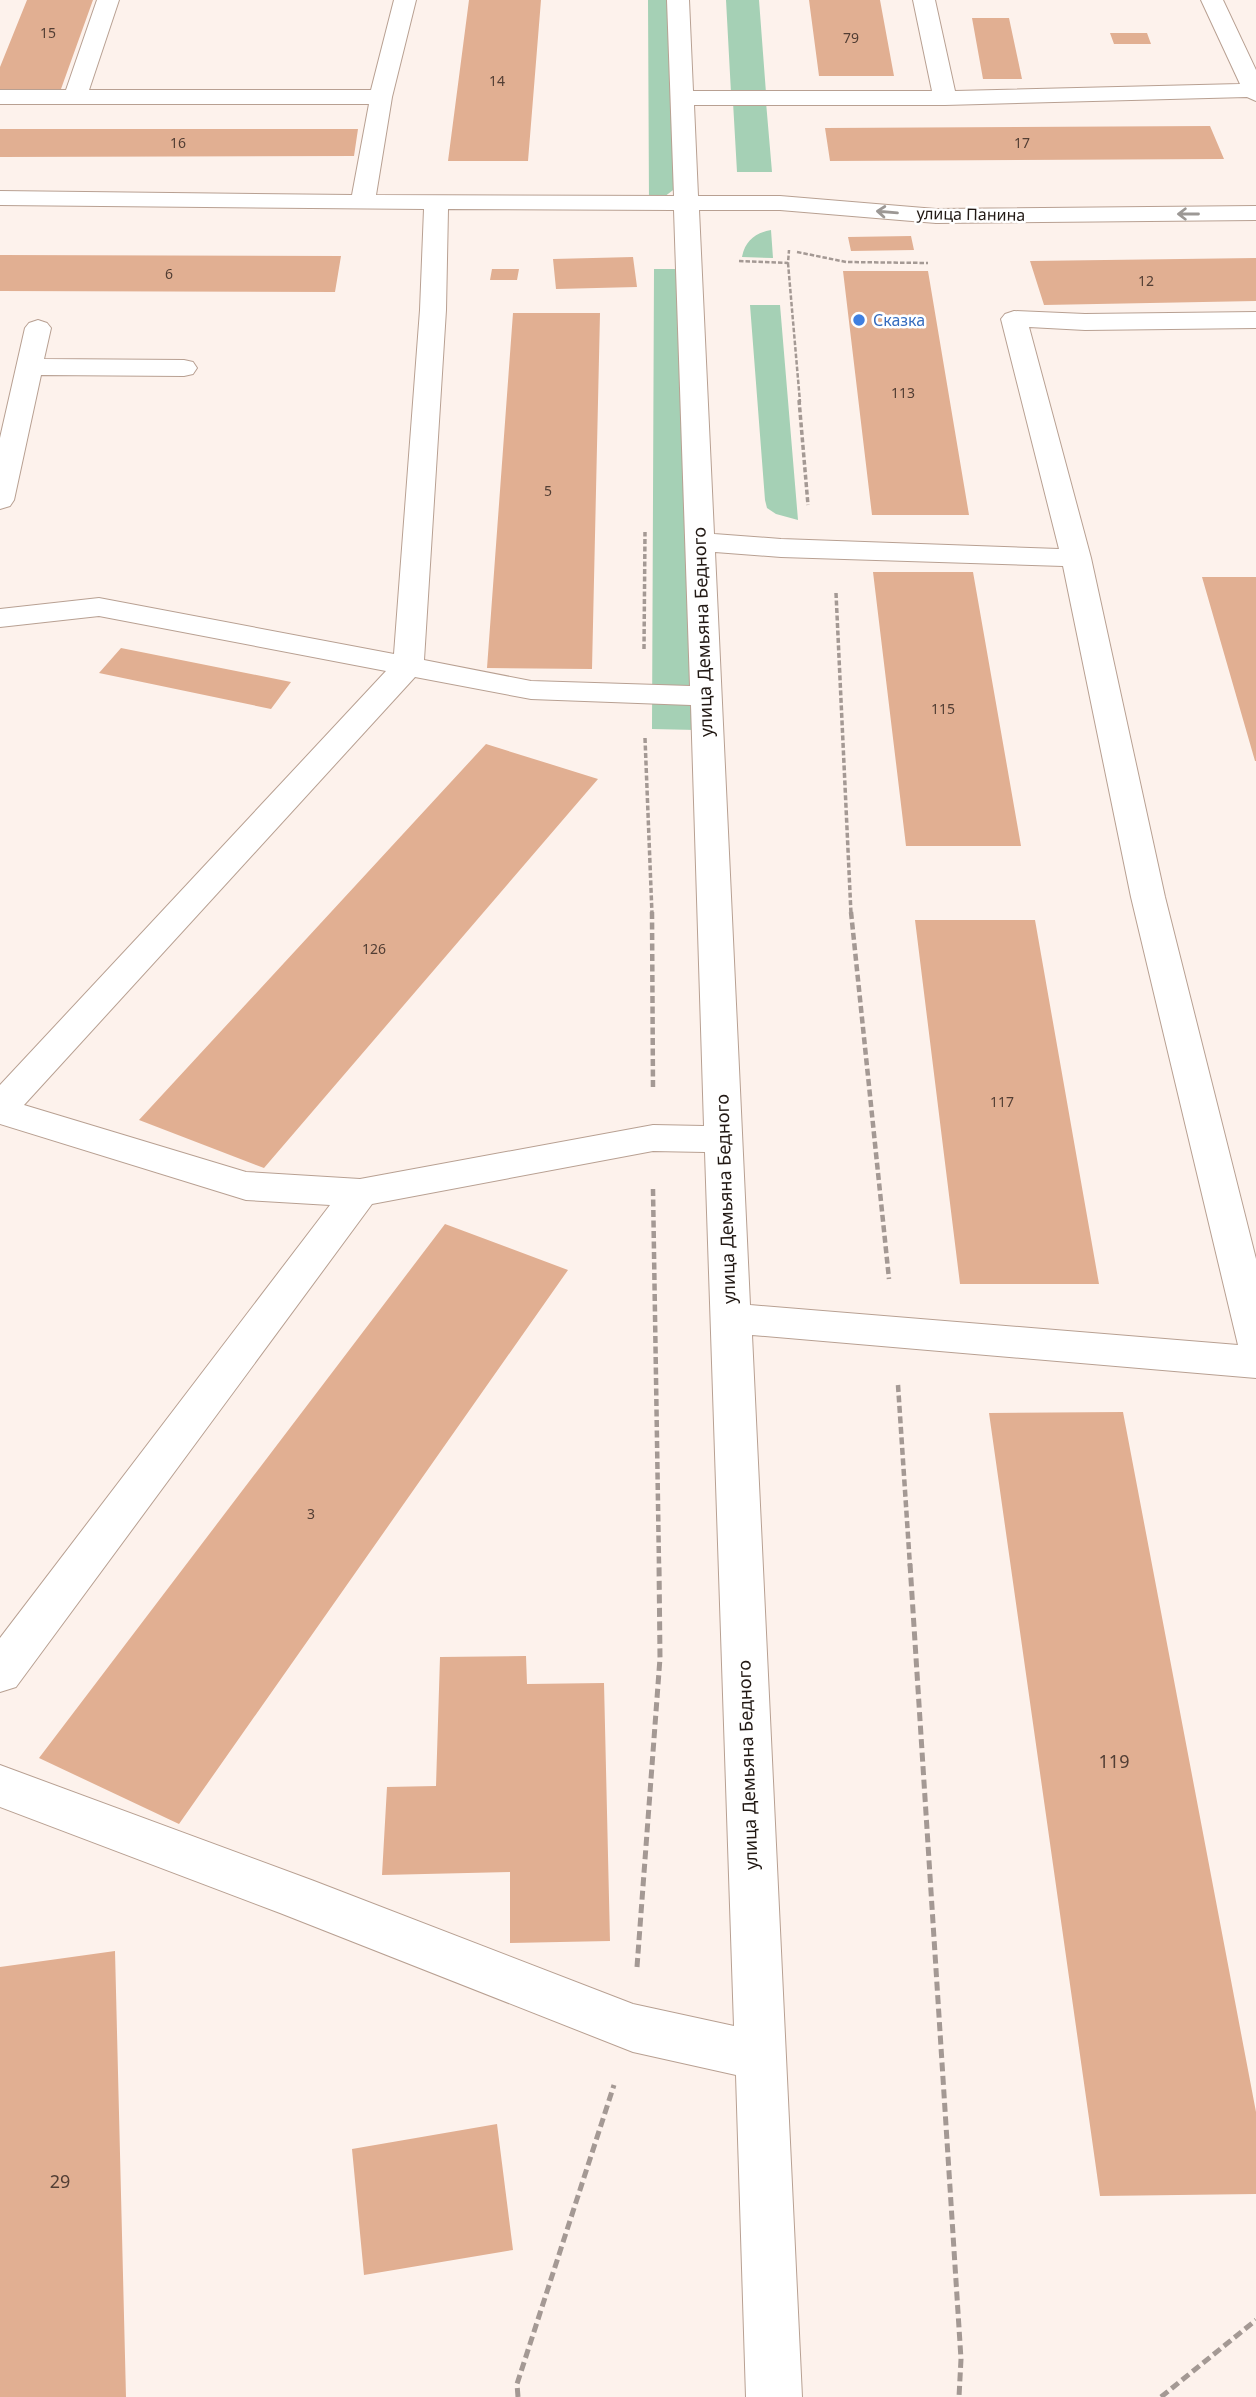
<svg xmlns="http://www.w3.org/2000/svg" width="1256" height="2397" font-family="'Noto Sans',sans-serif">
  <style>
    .green { fill: #a5d0b5 }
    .building { fill: #e1af92 }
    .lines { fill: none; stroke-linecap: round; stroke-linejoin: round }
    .minor-casing { stroke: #b8a092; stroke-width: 2 }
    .path-far3 { stroke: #a49994; stroke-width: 2.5; stroke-dasharray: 4.5 2; stroke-linecap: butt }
    .path-far2 { stroke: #a49994; stroke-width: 3.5; stroke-dasharray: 5 2.5; stroke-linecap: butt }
    .path-far1 { stroke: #a49994; stroke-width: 4.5; stroke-dasharray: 7 3.5; stroke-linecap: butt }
    .path { stroke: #a49994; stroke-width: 5; stroke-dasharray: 9 4.5; stroke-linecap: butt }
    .minor { fill: #fff; fill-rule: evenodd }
    .oneway { stroke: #9c9895 }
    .shop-dot { fill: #3f7fe0; stroke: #fff; stroke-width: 2.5 }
    .labels { text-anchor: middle; stroke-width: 5; stroke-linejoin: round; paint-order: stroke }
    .number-label { font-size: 14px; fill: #523e34 }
    .far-street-label { font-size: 16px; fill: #221914; stroke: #fff }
    .far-shop-label { font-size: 16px; fill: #366cbe; stroke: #fff; text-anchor: start }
    .street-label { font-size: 18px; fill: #221914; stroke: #fff }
    .near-number-label { font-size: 18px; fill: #523e34 }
  </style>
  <rect width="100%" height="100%" fill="#fdf2ec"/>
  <path class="green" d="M648,0H680L681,184L664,197L649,203Z
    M726,0H759L766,93H731Z
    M733,102H766L772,172H737Z
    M771,230L773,258L742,257C745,241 755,233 771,230Z
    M654,269H684L696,730L652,729Z
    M750,305H780L798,520L776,514L767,508L765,500Z"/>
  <path class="building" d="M27,0H93L61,89H0V67Z
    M469,0H541L528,161H448Z
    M809,0H880L894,76H819Z
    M972,18H1009L1022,79H983Z
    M1110,33H1147L1151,44H1114Z
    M1210,126L1224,159L830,161L825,128Z
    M0,129H358L354,156L0,157Z
    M911,236L914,250L851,251L848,237Z
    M0,255L341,256L335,292L0,291Z
    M633,257L637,287L556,289L553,259Z
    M1256,258V301L1044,305L1030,261Z
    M492,269H519L517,280H490Z
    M843,271H928L969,515H872Z
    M513,313H600L592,669L487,668Z
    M873,572H973L1021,846H906Z
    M1202,577H1256V761H1255Z
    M121,648L291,682L271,709L99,673Z
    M486,744L598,779L264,1168L139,1120Z
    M915,920H1035L1099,1284H960Z
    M445,1224L568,1270L179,1824L39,1758Z
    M1123,1412L1256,2112V2194L1100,2196L989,1413Z
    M526,1656L527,1684L604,1683L610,1941L510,1943V1872L382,1875L387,1787L436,1786L440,1657Z
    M115,1951L126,2397H0V1967Z
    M497,2124L513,2250L364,2275L352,2149Z"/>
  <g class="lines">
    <g class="minor-casing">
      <path id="minor" d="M97,0H119L89,90H371L394,0H416L392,97L376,195L674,196L667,0H689L693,91H932L913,0H935L955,91L1240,84L1201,0H1223L1256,70V101L1247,97L945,105H694L698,196H780L936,209L1256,206V220L936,223L780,210H699L714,534L781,539L1059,549L1001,319L1005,314L1014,311L1085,314L1256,312V328L1085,330L1029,327L1091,558L1165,897L1256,1259V1378L752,1335L802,2397H746L736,2075L633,2052L280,1913L0,1807V1765L314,1881L633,2004L734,2026L705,1152L653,1151L372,1204L16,1687L0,1692V1638L330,1205L246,1200L0,1124V1085L386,671L99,616L0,627V609L99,598L394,654L420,310L424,209L0,205V191L352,195L369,104H0V90H66ZM448,209L674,210L690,686L531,681L424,660L446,310ZM715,552L781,557L1063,566L1131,897L1238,1345L750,1305ZM415,677L531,699L691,705L704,1126L653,1125L360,1179L246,1172L24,1105Z
        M38,320L47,323L51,328L44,359L184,360L193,362L197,368L193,374L184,376L41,375L14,500L10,506L0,509V438L25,328L29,323Z"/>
    </g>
    <path class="path-far3" d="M797,252L846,262L928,263
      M739,261L788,263L789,250
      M788,263L800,402"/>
    <path class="path-far2" d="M799,400L808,505
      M836,593L851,914
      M644,649L645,532
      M645,738L652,914"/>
    <path class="path-far1" d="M652,912L653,1090
      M851,912L889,1279
      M653,1189L659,1566
      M898,1385L910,1566"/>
    <path class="path" d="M910,1564L961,2359L959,2397
      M637,1967L660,1658L659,1564
      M518,2397L517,2384L614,2085
      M1161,2397L1256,2320"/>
    <use href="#minor" class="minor"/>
  </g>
  <defs><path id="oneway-shaft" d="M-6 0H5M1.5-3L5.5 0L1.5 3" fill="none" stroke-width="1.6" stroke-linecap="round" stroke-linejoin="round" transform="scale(1.75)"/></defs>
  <g class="oneway">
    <use href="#oneway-shaft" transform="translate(887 212) rotate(-175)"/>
    <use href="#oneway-shaft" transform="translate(1188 214) rotate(180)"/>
  </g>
  <circle class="shop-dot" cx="859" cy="320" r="7"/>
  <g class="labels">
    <g class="number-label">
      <text x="48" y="38">15</text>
      <text x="851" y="43">79</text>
      <text x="497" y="86">14</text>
      <text x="178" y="148">16</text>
      <text x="1022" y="148">17</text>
      <text x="169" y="279">6</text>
      <text x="1146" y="286">12</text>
      <text x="903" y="398">113</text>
      <text x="548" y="496">5</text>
      <text x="943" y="714">115</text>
      <text x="374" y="954">126</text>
      <text x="1002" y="1107">117</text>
      <text x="311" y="1519">3</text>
    </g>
    <g class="far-street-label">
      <text transform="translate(971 214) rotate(1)" y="6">улица Панина</text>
    </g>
    <g class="far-shop-label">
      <text x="873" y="326">Сказка</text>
    </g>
    <g class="street-label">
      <text transform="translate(703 632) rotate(-92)" y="6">улица Демьяна Бедного</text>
      <text transform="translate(726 1199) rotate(-92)" y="6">улица Демьяна Бедного</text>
      <text transform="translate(748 1765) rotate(-92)" y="6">улица Демьяна Бедного</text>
    </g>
    <g class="near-number-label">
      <text x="1114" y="1768">119</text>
      <text x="60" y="2188">29</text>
    </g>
  </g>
</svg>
